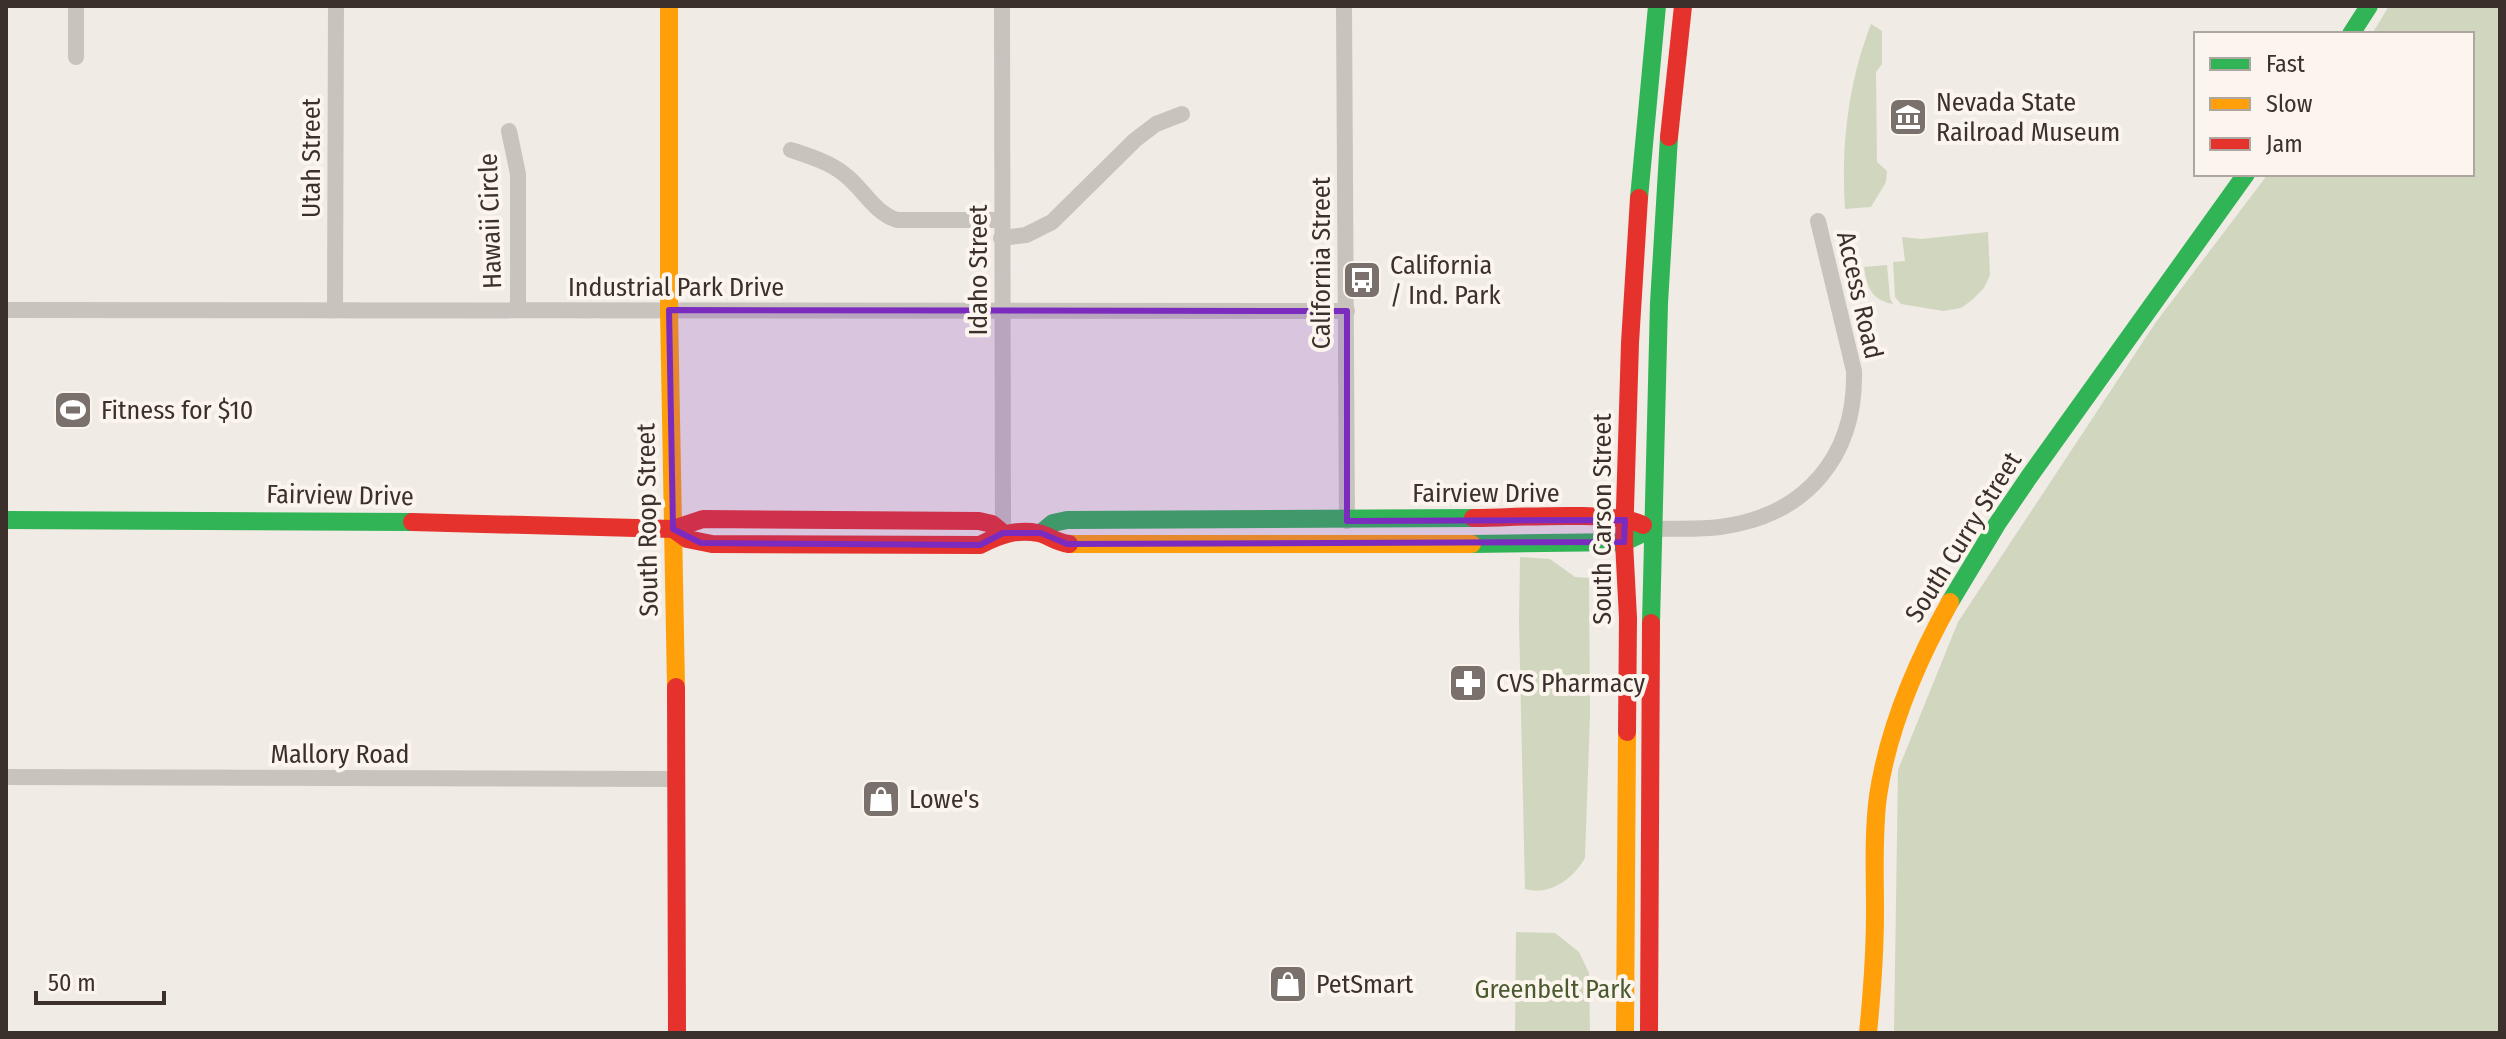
<svg xmlns="http://www.w3.org/2000/svg" width="2506" height="1039" font-family="'Fira Sans Condensed',sans-serif">
  <style>
    .green { fill: #d1d6bf }
    .lines { fill: none; stroke-linecap: round; stroke-linejoin: round }
    .street { stroke: #c9c3be; stroke-width: 16 }
    .fast { stroke: #30b455; stroke-width: 18 }
    .slow { stroke: #ff9f0a; stroke-width: 18 }
    .jam { stroke: #e5322d; stroke-width: 18 }
    .marked { fill: #7b2cbf; fill-opacity: 0.2; stroke: #7b2cbf; stroke-width: 6; stroke-linejoin: round }
    .labels { text-anchor: middle; stroke-width: 8; stroke-linejoin: round; paint-order: stroke }
    .poi-label { font-size: 26px; fill: #3b302b; stroke: #fbf5ee; text-anchor: start }
    .street-label { font-size: 26px; fill: #3b302b; stroke: #fbf5ee }
    .park-label { font-size: 26px; fill: #4a5a2e; stroke: #fbf5ee }
  </style>
  <rect width="100%" height="100%" fill="#f0ebe5"/>
  <path class="green" d="M2389,6H2500V1033H1894L1898,770L1958,622L2156,322L2268,174H2472V34H2372Z
    M1871,24L1882,31V64L1876,72L1877,162L1887,171L1886,182L1871,207L1845,209C1841,146 1848,83 1871,24Z
    M1988,232L1990,275L1984,288L1972,300L1961,308L1943,311L1901,304L1895,297L1893,262L1905,261L1902,237L1921,239Z
    M1887,265L1890,298L1893,304C1871,300 1867,287 1864,267Z
    M1520,557L1550,559L1575,577L1589,578L1590,714L1585,858C1573,879 1550,896 1525,889L1519,623Z
    M1516,932L1555,933L1579,952L1589,973L1590,1033H1515Z"/>
  <g class="lines">
    <path class="street" d="M1002,6L1003,533
      M1344,6L1347,521
      M76,57V6
      M509,131L518,174V310
      M791,150C809,156 829,162 844,174C863,188 873,212 897,220H1001
      M1001,238L1026,235L1052,222L1135,140L1156,124L1182,114
      M6,310L1347,311
      M335,310L336,6
      M1652,529C1674,528 1698,530 1720,527C1806,516 1856,456 1854,371L1818,221
      M6,777L675,779"/>
    <path class="fast" d="M2351,34L2369,6
      M1639,198L1657,6
      M6,520L412,522
      M1041,533L1053,523L1067,520L1473,518
      M1472,544L1624,542L1652,529
      M1950,602L1997,524L2029,477L2246,174
      M1651,623L1659,303L1669,137"/>
    <path class="slow" d="M669,6V310L676,687
      M1069,544H1472
      M1625,1033L1627,732
      M1868,1033C1872,993 1875,952 1875,911C1875,873 1873,834 1878,796C1888,729 1917,661 1950,602"/>
    <path class="jam" d="M1669,137L1683,6
      M1473,518C1509,518 1616,510 1643,525
      M412,522L673,529L703,519L979,521L992,524L1003,533
      M673,529L687,539L712,544L980,545C999,535 1016,529 1038,533C1049,535 1054,542 1069,544
      M676,687L677,1033
      M1627,732L1628,618L1624,542L1630,343L1639,198
      M1649,1033L1651,623"/>
  </g>
  <path class="marked" d="M669,310L1347,311V521L1625,520L1624,542L1067,544L1041,533H1003L980,545L701,543L673,529Z"/>
  <defs>
    <g id="museum-square" transform="scale(2)"><rect x="-9" y="-9" width="18" height="18" rx="4" fill="#7a716c" stroke="#fbf5ee"/><path d="M0-6L6-3V-2H-6V-3ZM-5-1h2V3h-2ZM-1-1h2V3h-2ZM3-1h2V3H3ZM-6 4H6V6H-6Z" fill="#fff"/></g>
    <g id="bus-square" transform="scale(2)"><rect x="-9" y="-9" width="18" height="18" rx="4" fill="#7a716c" stroke="#fbf5ee"/><path d="M-5-6H5V4H4V6H2V4H-2V6H-4V4H-5ZM-3.5-4V0h7V-4ZM-3.5 1.2v1.5H-2V1.2ZM2 1.2v1.5H3.5V1.2Z" fill="#fff"/></g>
    <g id="stadium-square" transform="scale(2)"><rect x="-9" y="-9" width="18" height="18" rx="4" fill="#7a716c" stroke="#fbf5ee"/><path d="M0-5a6.5 5 0 1 0 0 10a6.5 5 0 1 0 0-10ZM-3.5-1.8h7v3.6h-7Z" fill="#fff"/></g>
    <g id="pharmacy-square" transform="scale(2)"><rect x="-9" y="-9" width="18" height="18" rx="4" fill="#7a716c" stroke="#fbf5ee"/><path d="M-2-6h4v4h4v4h-4v4h-4v-4h-4v-4h4Z" fill="#fff"/></g>
    <g id="shop-square" transform="scale(2)"><rect x="-9" y="-9" width="18" height="18" rx="4" fill="#7a716c" stroke="#fbf5ee"/><path d="M-5-2.5h2.3a2.7 3.5 0 0 1 5.4 0H5L5.5 6h-11ZM-1.5-2.5h3a1.5 2.3 0 0 0-3 0Z" fill="#fff"/></g>
  </defs>
  <g fill-rule="evenodd">
    <use href="#museum-square" x="1908" y="117"/>
    <use href="#bus-square" x="1362" y="280"/>
    <use href="#stadium-square" x="73" y="410"/>
    <use href="#pharmacy-square" x="1468" y="683"/>
    <use href="#shop-square" x="881" y="799"/>
    <use href="#shop-square" x="1288" y="984"/>
  </g>
  <g class="labels">
    <g class="poi-label">
      <text x="1936" y="111">Nevada State<tspan x="1936" dy="30">Railroad Museum</tspan></text>
      <text x="1390" y="274">California<tspan x="1390" dy="30">/ Ind. Park</tspan></text>
      <text x="101" y="419">Fitness for $10</text>
      <text x="1496" y="692">CVS Pharmacy</text>
      <text x="909" y="808">Lowe's</text>
      <text x="1316" y="993">PetSmart</text>
    </g>
    <g class="street-label">
      <text transform="translate(311 158) rotate(-90)" y="9">Utah Street</text>
      <text transform="translate(490 221) rotate(-92)" y="9">Hawaii Circle</text>
      <text transform="translate(1321 263) rotate(-90)" y="9">California Street</text>
      <text transform="translate(978 270) rotate(-90)" y="9">Idaho Street</text>
      <text x="676" y="296">Industrial Park Drive</text>
      <text transform="translate(1860 295) rotate(77)" y="9">Access Road</text>
      <text x="1486" y="502">Fairview Drive</text>
      <text transform="translate(340 495) rotate(1)" y="9">Fairview Drive</text>
      <text transform="translate(1602 519) rotate(-90)" y="9">South Carson Street</text>
      <text transform="translate(647 520) rotate(-91)" y="9">South Roop Street</text>
      <text transform="translate(1963 537) rotate(-58)" y="9">South Curry Street</text>
      <text x="340" y="763">Mallory Road</text>
    </g>
    <g class="park-label">
      <text x="1553" y="998">Greenbelt Park</text>
    </g>
  </g>
  <rect width="2506" height="1039" fill="none" stroke="#3b302b" stroke-width="16"/>
  <rect x="2194" y="32" width="280" height="144" fill="#fbf5ee" stroke="#aea6a0" stroke-width="2"/>
  <rect x="2210" y="58" width="40" height="12" fill="#30b455" stroke="#aea6a0" stroke-width="2"/>
  <text x="2266" y="72" font-size="24" fill="#3b302b">Fast</text>
  <rect x="2210" y="98" width="40" height="12" fill="#ff9f0a" stroke="#aea6a0" stroke-width="2"/>
  <text x="2266" y="112" font-size="24" fill="#3b302b">Slow</text>
  <rect x="2210" y="138" width="40" height="12" fill="#e5322d" stroke="#aea6a0" stroke-width="2"/>
  <text x="2266" y="152" font-size="24" fill="#3b302b">Jam</text>
  <path d="M36 991v12h128v-12" fill="none" stroke="#3b302b" stroke-width="4"/>
  <text x="48" y="991" font-size="24" fill="#3b302b" stroke="#fbf5ee" stroke-width="6" paint-order="stroke">50 m</text>
</svg>
